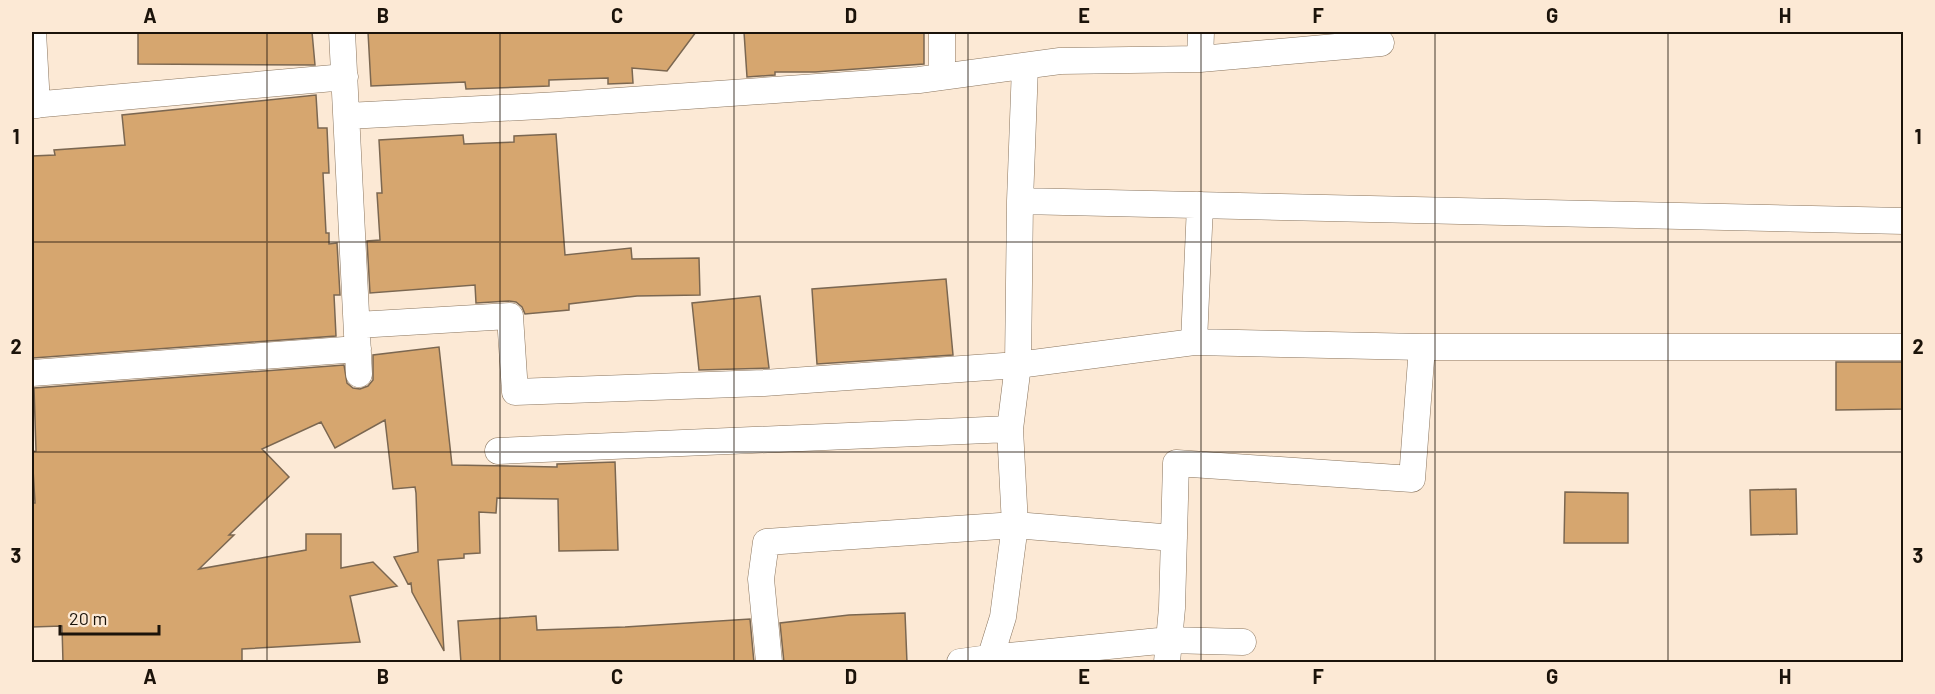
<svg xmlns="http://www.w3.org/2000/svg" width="1935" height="694" font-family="Barlow,sans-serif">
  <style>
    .building { fill: #d6a66f; stroke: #7b6751; stroke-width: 1.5 }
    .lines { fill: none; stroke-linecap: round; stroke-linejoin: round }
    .street-casing { stroke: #8a755e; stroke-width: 27 }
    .street { stroke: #fff; stroke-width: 26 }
    .grid { fill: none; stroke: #1b130a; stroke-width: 1.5; stroke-opacity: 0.55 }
    .neatline { fill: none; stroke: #1b130a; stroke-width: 2 }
    .grid-label { font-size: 20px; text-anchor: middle; font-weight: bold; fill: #1b130a }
  </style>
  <rect width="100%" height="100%" fill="#fce9d5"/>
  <path class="building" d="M138,32H312L315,65L138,64Z
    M368,32H696L667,71L632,68L633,83L608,84V78L549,80V86L466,89L465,82L371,86Z
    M744,32H924V64L815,72H775V75L747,77Z
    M316,95L318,128H327L329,173H323L326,233H329V244L337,243L340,295H334L336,336L33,358V356H32V156L55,155L54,150L125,145L122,115Z
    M556,134L565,255L631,248L632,259L699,258L700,295L637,296L569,304V310L525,314L522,307L516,302L509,301L476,303L475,285L370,293L367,241L380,240L377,193H382L379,140L463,135L464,144L514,142V136Z
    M946,279L953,355L817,364L812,289Z
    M760,296L769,368L699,370L692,303Z
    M439,347L452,465L557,467V464L615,462L618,550L559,551L558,499L497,498L496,513L479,512L480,553L464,554V558L438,560L444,651L412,592L411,583L408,584L394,557L418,552L416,493L415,487L393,489L385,420L335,448L321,422L262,449L289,477L229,535H234L199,569L306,550V534H341V568L373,562L397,586L350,596L360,642L242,649V663H63L62,626L32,627V503H35L32,452L36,451L34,388L344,365L347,383L353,388L360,389L368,386L373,380V355Z
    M1836,362H1904V409L1836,410Z
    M1796,489L1797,534L1751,535L1750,490Z
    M1565,492L1628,493V543H1564Z
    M905,613L907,663H784L780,623L849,615Z
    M536,616L537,630L625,627L750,619L754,663H461L458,621Z"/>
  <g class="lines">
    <g class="street-casing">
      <path id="street" d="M33,32L37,105
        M342,32L359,374
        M942,32V77
        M1200,59L1201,32
        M32,105L345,77
        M347,116L559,105L919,80L1060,61L1200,59L1381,43
        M1020,201L1904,221
        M357,325L510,316L515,392L764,383L1018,365L1194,342L1422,347H1904
        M1194,342L1200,205
        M32,373L358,349
        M498,451L1010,429
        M769,662L761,579L766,542L1015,525L1174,538
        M960,662L989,658L1169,640L1243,642
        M989,662L1003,617L1015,525L1010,429L1018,365L1020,201L1025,66
        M1167,662L1172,608L1176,463L1412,479L1422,347"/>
    </g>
    <use href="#street" class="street"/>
  </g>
  <path class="grid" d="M267,32V662M500,32V662M734,32V662M968,32V662M1201,32V662M1435,32V662M1668,32V662M32,242H1904M32,452H1904"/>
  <rect width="1935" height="694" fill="none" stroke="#fce9d5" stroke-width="66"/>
  <path d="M60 625v9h99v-9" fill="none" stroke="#1b130a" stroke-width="3"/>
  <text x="69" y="625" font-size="18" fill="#1b130a" stroke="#fce9d5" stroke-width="4.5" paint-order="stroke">20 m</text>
  <rect x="33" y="33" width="1869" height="628" class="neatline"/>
  <g class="grid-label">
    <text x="150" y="23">A</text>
    <text x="383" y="23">B</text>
    <text x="617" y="23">C</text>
    <text x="851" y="23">D</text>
    <text x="1084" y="23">E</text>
    <text x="1318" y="23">F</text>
    <text x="1552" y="23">G</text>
    <text x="1785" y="23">H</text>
    <text x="16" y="144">1</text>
    <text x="1918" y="144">1</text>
    <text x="16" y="354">2</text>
    <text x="1918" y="354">2</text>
    <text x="16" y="563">3</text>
    <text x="1918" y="563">3</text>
    <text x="150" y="684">A</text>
    <text x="383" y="684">B</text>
    <text x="617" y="684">C</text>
    <text x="851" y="684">D</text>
    <text x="1084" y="684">E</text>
    <text x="1318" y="684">F</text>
    <text x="1552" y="684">G</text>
    <text x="1785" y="684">H</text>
  </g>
</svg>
